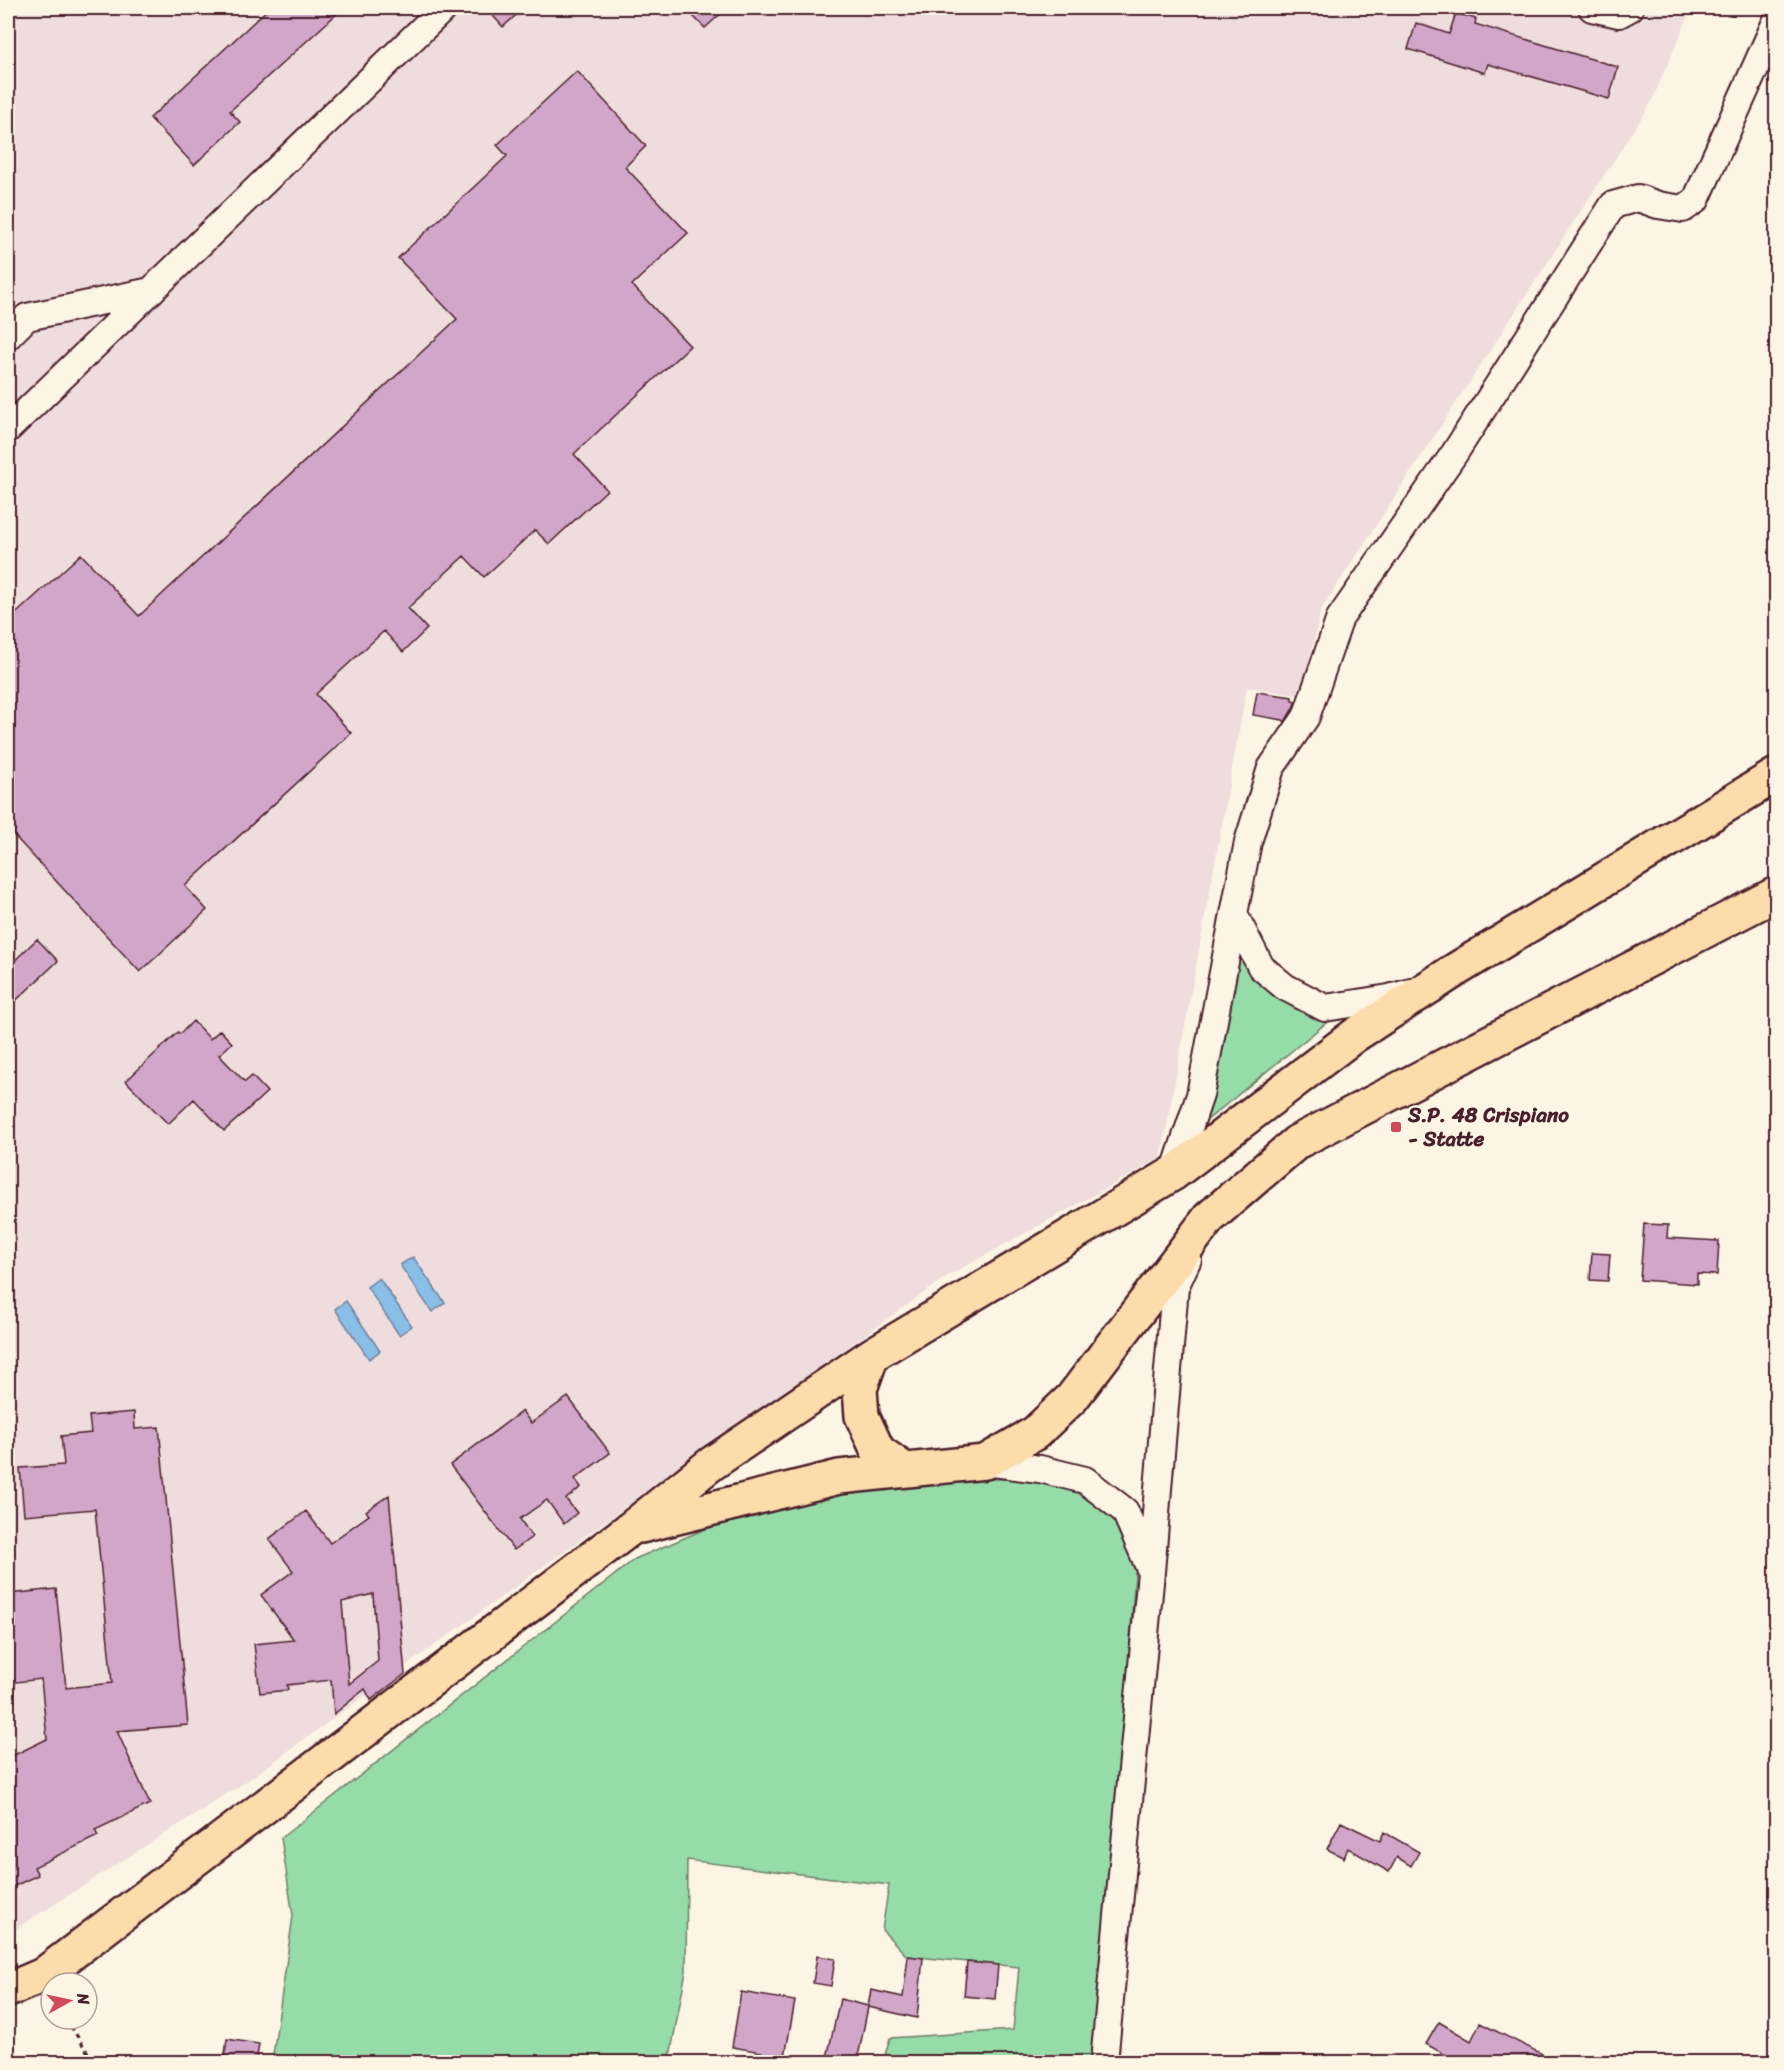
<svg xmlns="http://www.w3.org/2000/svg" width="1784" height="2070" font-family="Sriracha,sans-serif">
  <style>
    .built { fill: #efdddd }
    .green { fill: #96dca9; stroke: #707e6a; stroke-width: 1.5 }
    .water { fill: #89bfe7; stroke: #707f9c; stroke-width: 1.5 }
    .building { fill: #d1a6c9; stroke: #4a1f2b; stroke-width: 1.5; fill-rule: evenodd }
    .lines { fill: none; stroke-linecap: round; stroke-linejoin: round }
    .minor-casing { stroke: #4a1f2b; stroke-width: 30 }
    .major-casing { stroke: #4a1f2b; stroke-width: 38 }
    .path { stroke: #4a1f2b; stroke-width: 3; stroke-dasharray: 4.5 4.5; stroke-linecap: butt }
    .minor { stroke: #fcf5e5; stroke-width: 26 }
    .major { stroke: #fddcac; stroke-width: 33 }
    .poi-dot { fill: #d1495b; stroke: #fcf5e5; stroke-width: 2 }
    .labels { text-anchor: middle; stroke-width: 4.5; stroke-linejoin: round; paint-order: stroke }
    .poi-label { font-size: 21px; font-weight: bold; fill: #4a1f2b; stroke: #fcf5e5; text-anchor: start }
  </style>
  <rect width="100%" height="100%" fill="#fcf5e5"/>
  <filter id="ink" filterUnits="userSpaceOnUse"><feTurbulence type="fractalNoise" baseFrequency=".0167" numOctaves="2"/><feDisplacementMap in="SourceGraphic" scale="12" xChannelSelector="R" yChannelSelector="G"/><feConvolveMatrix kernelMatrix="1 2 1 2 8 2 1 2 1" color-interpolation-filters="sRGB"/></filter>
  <g filter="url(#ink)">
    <path class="built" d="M8,8H1692L1650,105L1321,610L1301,696L1247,687L1161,1158L946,1277L695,1457L247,1781L8,1934Z"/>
    <path class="green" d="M1238,956L1337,1014L1201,1125Z
      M929,1478L1063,1480L1107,1500L1137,1547L1098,2062H883L890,2038L1013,2030L1019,1967L907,1956L882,1930L889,1885L687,1860L686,1971L669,2062H272L293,1916L281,1838L635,1559L787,1494Z"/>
    <path class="water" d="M413,1257L445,1303L432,1312L400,1265Z
      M379,1278L412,1326L399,1335L367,1287Z
      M346,1301L380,1351L369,1359L335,1309Z"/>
    <path class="building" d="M269,8H343L230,111L240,122L194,165L150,118Z
      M486,8H524L503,27Z
      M685,8H727L705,28Z
      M1456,13L1476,19L1475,24L1618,67L1609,99L1488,64L1485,73L1408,49L1416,23L1449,34Z
      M577,71L646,146L625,167L688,233L632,285L690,346L574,454L607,490L549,544L535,530L484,577L464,556L408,608L427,629L403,652L384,631L316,694L351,733L185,886L207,910L140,972L8,829V621L81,554L139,616L457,319L398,258L507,156L497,145Z
      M1257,692L1292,697V700L1296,701L1292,710L1285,722L1283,720L1253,715Z
      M37,939L58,961L8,1008V967Z
      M193,1021L210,1039L220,1030L232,1043L219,1055L245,1082L252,1076L267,1092L224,1131L194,1099L168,1124L126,1081L178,1032L180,1034Z
      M1644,1224L1668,1225L1667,1238L1719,1241L1717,1275L1697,1274V1284L1640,1280Z
      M1592,1253L1610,1254L1608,1281L1590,1280Z
      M568,1397L610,1453L575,1479L581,1487L566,1499L577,1513L564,1524L547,1500L520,1519L532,1537L514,1550L450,1465L522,1411L531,1423Z
      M134,1412L135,1429L159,1427L188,1725L117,1731L150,1804L95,1830L98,1836L34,1867L38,1875L8,1889V1758L47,1739L41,1679L8,1683V1594L56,1589L66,1688L112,1683L95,1509L24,1515L20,1468L64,1465L61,1436L91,1433L89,1416Z
      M389,1495L405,1674L371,1700L365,1689L334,1714L331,1680L287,1685L288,1690L260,1693L254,1644L294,1640L261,1595L293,1571L269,1539L306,1511L330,1543L369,1515L366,1511ZM373,1594L378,1661L349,1684L342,1602Z
      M1341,1822L1380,1841L1384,1832L1419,1852L1411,1866L1397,1857L1389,1872L1348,1848L1344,1858L1327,1849Z
      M817,1956L835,1959L831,1986L813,1983Z
      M908,1956L923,1958L917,2018L868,2007L857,2062H826L840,1999L868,2006L871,1990L903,1997Z
      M967,1962L998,1965L995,1999L964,1996Z
      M741,1992L795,2001L784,2062L761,2060L762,2052L732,2047Z
      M1439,2022L1471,2041L1480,2023L1558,2062H1458L1426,2044Z
      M227,2039L259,2044L256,2062H224Z"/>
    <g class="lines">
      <g class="minor-casing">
        <path id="minor" d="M1592,8L1619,14L1630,8
          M8,336L27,317L151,291
          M8,429L444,8
          M1234,914L1248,842L1271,768L1306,717L1340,618L1454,454L1613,205L1638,198L1658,205L1683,209L1696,200L1776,22
          M1174,1173L1200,1095L1234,914L1261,967L1285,987L1325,1008L1389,998L1411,992
          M985,1462L1040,1469L1085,1480L1125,1511L1150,1569
          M1104,2062L1151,1572L1175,1287L1188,1259"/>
      </g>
      <g class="major-casing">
        <path id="major" d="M872,1355L860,1389L862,1416L878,1451L905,1470
          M641,1526L839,1477L985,1462L1035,1433L1072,1398L1209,1218L1297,1142L1776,894
          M8,1990L43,1975L631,1528L711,1464L872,1355L1174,1173L1355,1035L1457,969L1776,775"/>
      </g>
      <path class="path" d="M66,2019L94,2062"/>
      <use href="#minor" class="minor"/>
      <use href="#major" class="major"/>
    </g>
  </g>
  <rect class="poi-dot" x="1390" y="1121" width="12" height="12" rx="3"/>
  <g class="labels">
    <g class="poi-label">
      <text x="1408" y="1122">S.P. 48 Crispiano<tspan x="1408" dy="24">- Statte</tspan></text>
    </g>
  </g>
  <rect width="1784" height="2070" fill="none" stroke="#fcf5e5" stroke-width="30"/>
  <rect x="15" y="15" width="1754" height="2040" fill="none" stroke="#4a1f2b" stroke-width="2" filter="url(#ink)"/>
  <g transform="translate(69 2001) rotate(82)"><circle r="28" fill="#fcf5e5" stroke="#b59f9b" stroke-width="1.5"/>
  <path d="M0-4.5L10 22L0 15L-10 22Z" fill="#d1495b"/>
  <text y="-9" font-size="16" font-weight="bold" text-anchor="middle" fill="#4a1f2b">N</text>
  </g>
</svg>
